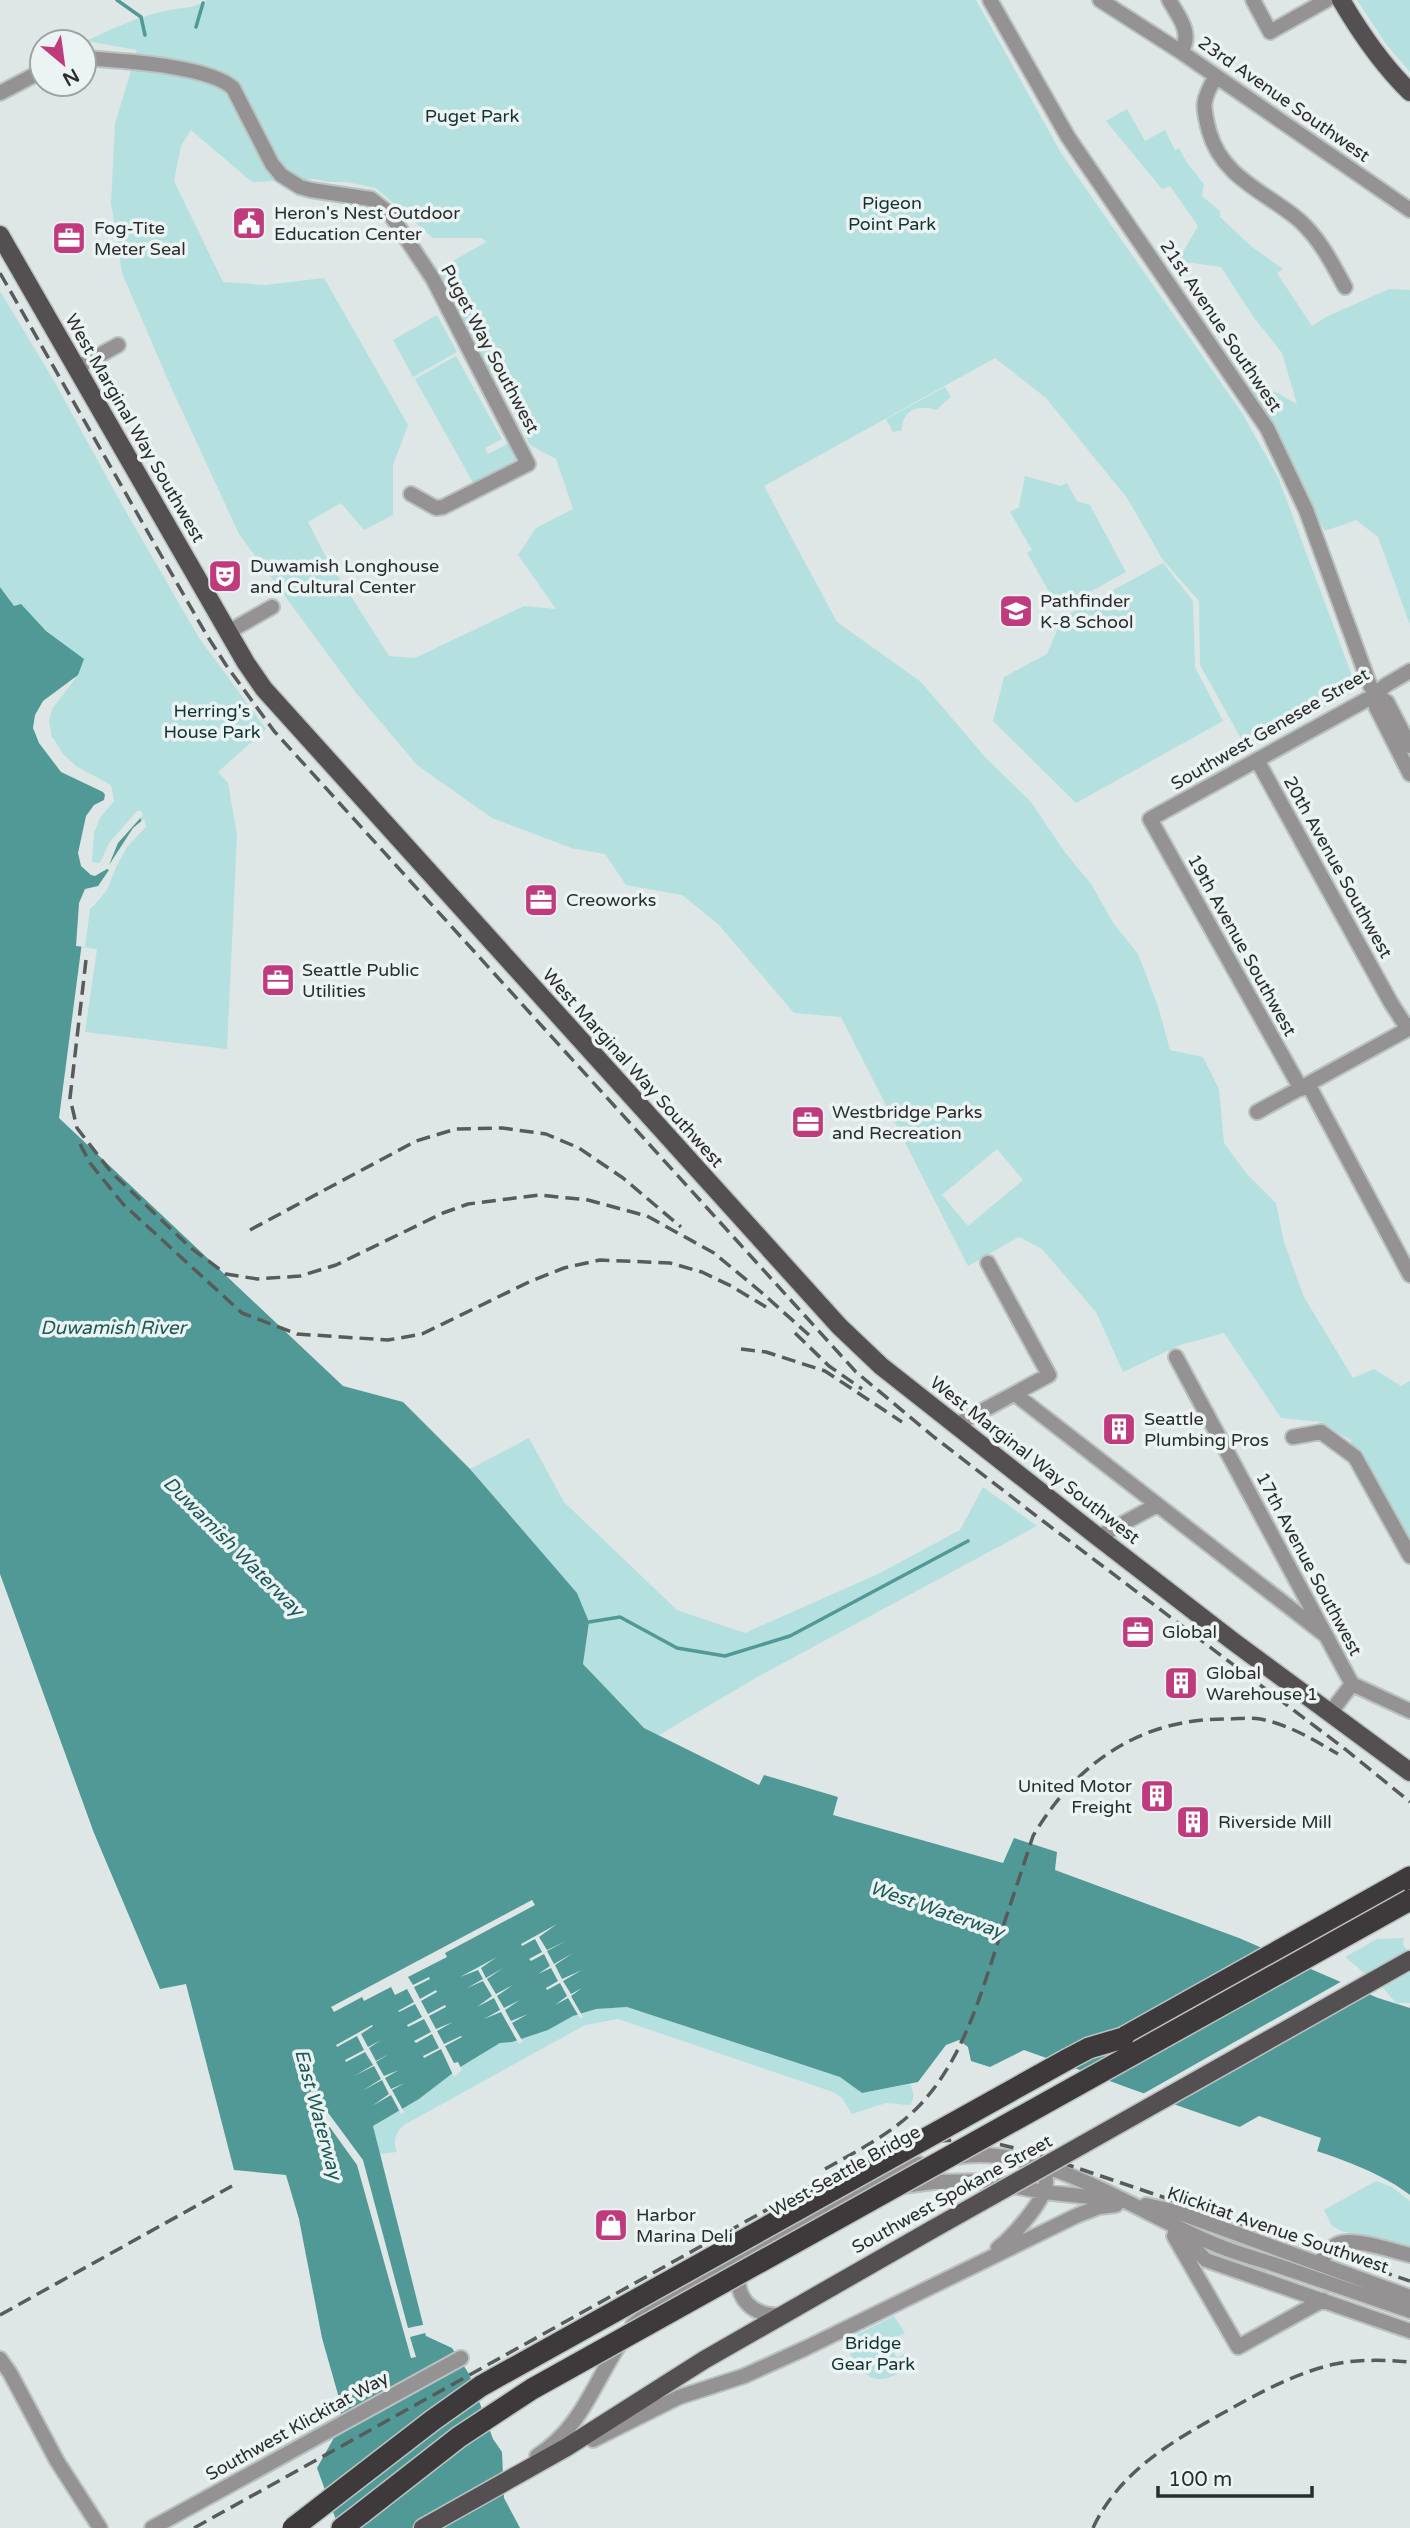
<svg xmlns="http://www.w3.org/2000/svg" width="1410" height="2528" font-family="'Varela Round',sans-serif">
  <style>
    .green { fill: #b4e1df; fill-rule: evenodd }
    .water { fill: #509996 }
    .pier { fill: #dee6e6 }
    .lines { fill: none; stroke-linecap: round; stroke-linejoin: round }
    .stream { stroke: #509996; stroke-width: 3.5 }
    .minor-casing { stroke: #bac1c1; stroke-width: 18 }
    .major-casing { stroke: #bac1c1; stroke-width: 21 }
    .highway-casing { stroke: #bac1c1; stroke-width: 24 }
    .minor { stroke: #959293; stroke-width: 14 }
    .major { stroke: #544f51; stroke-width: 18 }
    .highway { stroke: #3e393b; stroke-width: 21 }
    .rail { stroke: #575c5b; stroke-width: 3.5; stroke-dasharray: 14 7; stroke-linecap: butt }
    .major-bridge-casing { stroke: #bac1c1; stroke-width: 21; stroke-linecap: butt }
    .highway-bridge-casing { stroke: #bac1c1; stroke-width: 24; stroke-linecap: butt }
    .major-bridge { stroke: #544f51; stroke-width: 18 }
    .highway-bridge { stroke: #3e393b; stroke-width: 21 }
    .labels { text-anchor: middle; stroke-width: 7; stroke-linejoin: round; paint-order: stroke }
    .street-label { font-size: 18px; fill: #2a2d2c; stroke: #ecf3f3 }
    .park-label { font-size: 18px; fill: #103433; stroke: #ecf3f3 }
    .poi-label { font-size: 18px; fill: #2a2d2c; stroke: #ecf3f3; text-anchor: start }
    .water-label { font-size: 19px; font-style: italic; fill: #1b5957; stroke: #ecf3f3 }
  </style>
  <rect width="100%" height="100%" fill="#dee6e6"/>
  <path class="green" d="M207,0H976L1061,153L1242,413L1278,477L1357,689L1247,749L1200,665L1199,601L1163,560L1127,498L1046,398L995,358L764,486L837,622L921,682L986,758L1031,802L1064,851L1091,884L1114,924L1138,954L1158,1006L1170,1050L1203,1057L1219,1089L1224,1143L1246,1173L1276,1203L1284,1242L1304,1297L1353,1378L1374,1369L1401,1386L1410,1381V1543L1350,1440L1321,1422L1281,1418L1224,1333L1180,1345L1123,1372L1096,1312L1042,1249L1019,1237L968,1266L841,1017L794,1013L718,924L682,895L626,885L605,854L571,848L492,818L417,765L357,694L239,534L171,387L122,273L111,203L115,124L137,50L86,41C112,29 141,15 170,10C188,6 189,10 207,0ZM191,130L252,182L315,179L328,182H346L376,188L433,238H482L486,242L425,277L480,377L493,370L530,445L556,459L573,509L536,528L518,555L556,609L524,606L415,658L389,656L326,557L308,522L341,503L364,530L393,515V465L408,425L324,278L265,285L223,282L174,181L181,146ZM997,1149L1023,1180L968,1226L942,1195Z
    M1357,0H1410V72L1386,44Z
    M1127,109L1145,141L1165,130L1175,150L1179,148L1187,163L1204,184L1202,196L1220,211V217L1251,246L1283,269L1277,273L1312,326L1326,317L1389,289L1410,290V625L1378,537L1356,520L1325,531L1306,496L1277,432L1247,388L1258,382L1297,404L1282,353L1252,315L1221,267L1178,261L1198,226L1170,186L1162,189L1106,121Z
    M0,291L54,381L121,503L199,638L266,729L218,772L228,783L237,835L227,1049L85,1032L97,949L82,947L85,919L104,864L92,867L74,769L0,681Z
    M437,315L457,352L413,377L393,340Z
    M456,356L502,439L485,448L488,454L509,443L520,461L475,486L415,379Z
    M945,387L951,397L936,410C919,404 902,410 902,430L893,432L886,419Z
    M1025,476L1061,486L1067,483L1077,501L1090,505L1126,572L1059,609L1027,553L1032,550L1010,512L1019,507Z
    M1163,563L1193,601L1195,667L1223,721L1076,803L993,721L1004,677L1047,654L1062,618Z
    M529,1438L564,1502L677,1610L745,1633L878,1574L960,1530L983,1487L1037,1526L759,1676L659,1735L644,1728L583,1664L589,1622L577,1593L470,1469Z
    M1404,1938L1403,1944L1410,1954V2003H1396L1385,1990L1345,1957L1377,1939Z
    M627,2007L840,2077L862,2093L910,2084C914,2093 915,2097 910,2105L886,2103L852,2114L842,2098L833,2092L618,2019L585,2025L404,2125C395,2133 393,2141 397,2152L379,2154L373,2126L419,2099L462,2066L500,2043L512,2042L548,2030L573,2016L596,2009Z
    M1376,2181L1392,2187L1410,2201V2247L1341,2231L1332,2226L1324,2210Z
    M894,2316L905,2333L888,2342L897,2358L904,2354L905,2370C877,2385 869,2382 850,2355L858,2334Z"/>
  <path class="water" d="M0,587L14,606L21,604L46,631L84,659L78,675L49,707L46,722L61,756L112,793L97,816L88,864L102,866L112,845L139,814L143,827L134,833L85,919L59,1118L343,1386L403,1402L470,1469L577,1593L589,1622L583,1664L644,1728L759,1785L764,1775L838,1797L833,1815L1003,1863L1014,1838L1057,1852L1055,1870L1239,1938L1378,1998L1410,2008V2195C1364,2160 1292,2145 1237,2126C1165,2102 1095,2075 1024,2050L990,2067L971,2061L968,2047L959,2040L946,2045L918,2082L862,2093L840,2077L627,2007L596,2009L573,2016L548,2030L512,2042L500,2043L462,2066L419,2099L373,2126L426,2336L452,2348L469,2374L493,2439L502,2452L504,2498L520,2528H339L317,2468L340,2427L341,2405L322,2338L299,2219L286,2175L234,2170L186,1984L160,1989L94,1833L0,1574Z"/>
  <path class="pier" d="M78,675L52,709L49,722L52,736L63,754L76,766L111,785L112,789L114,801L100,818L94,833L92,862L100,863L109,843L137,811H141L143,815L118,843L109,865L133,828L144,819L146,827L127,847L116,867L107,890L90,910L85,947L76,946L79,903L85,889L98,886L109,870L107,869L95,876L91,875L81,866L78,853L86,816L94,805L104,800L105,795L103,792L61,772L39,743L33,728L35,715L43,701Z
    M532,1900L535,1905L445,1953L447,1957L408,1977L413,1985L429,1977L430,1979L414,1987L420,1999L436,1990L437,1992L421,2001L428,2014L445,2005L446,2007L429,2016L436,2029L453,2022L437,2031L444,2044L461,2036L462,2037L445,2046L454,2063L458,2062L462,2070L454,2077L441,2049L424,2058L423,2056L439,2048L432,2034L416,2043L414,2041L431,2032L424,2019L408,2027L407,2025L422,2017L415,2004L399,2012L398,2011L414,2002L407,1989L395,1995L391,1987L364,2001L362,1997L334,2012L331,2007Z
    M557,1924L539,1937L547,1950L566,1941L547,1951L554,1964L573,1953L555,1965L562,1979L582,1970L563,1981L571,1994L582,1988L571,1996L583,2017L580,2018L568,1998L555,2005L567,1996L560,1983L547,1990L546,1988L558,1981L551,1968L538,1974L550,1966L544,1954L531,1961L529,1959L542,1952L535,1939L522,1946L521,1944Z
    M497,1957L481,1968L486,1978L503,1968L487,1979L496,1994L513,1985L497,1996L504,2008L520,2000L505,2010L511,2021L528,2014L512,2023L523,2042L519,2044L501,2012L484,2019L500,2010L494,1998L477,2007L492,1996L483,1981L467,1988L483,1979L478,1970L460,1977Z
    M1344,1980L1371,1992L1171,2106L1141,2095Z
    M372,2025L373,2026L361,2034L368,2047L381,2040L369,2048L376,2061L389,2054L376,2062L384,2076L399,2070L385,2078L391,2089L405,2083L392,2090L404,2112L401,2114L391,2095L372,2106L389,2094L382,2080L362,2091L381,2079L374,2066L354,2076L373,2065L365,2052L346,2062L345,2060L364,2050L357,2036L337,2047L336,2045Z
    M312,2091L363,2160L408,2328L427,2324L429,2332L410,2337L416,2357L411,2358L357,2165L306,2094Z
    M1259,2116L1321,2138L1316,2155L1236,2129Z"/>
  <g class="lines">
    <path class="stream" d="M117,0L141,17L145,35
      M196,27L203,3
      M589,1622L620,1617L677,1648L725,1656L790,1636L968,1541"/>
    <g class="minor-casing">
      <path id="minor" d="M990,0L1068,137L1267,428L1306,510L1369,683L1375,695L1376,707L1410,774
        M1100,0L1181,52L1410,210
        M1169,0C1179,17 1193,33 1181,52
        M1253,0L1270,32L1327,0
        M84,58C119,61 208,65 233,88L272,164L281,175L300,187L311,190L371,199L390,214L433,279L528,464L443,507L436,508L411,494
        M1216,76C1202,100 1202,105 1209,131C1222,178 1266,192 1299,220C1320,239 1332,263 1345,287
        M0,93L42,71
        M76,368L118,345
        M228,632L272,607
        M1375,695L1387,702L1410,746
        M1257,760L1391,1003L1404,1023L1410,1026
        M1308,1084L1410,1275
        M1301,1089L1150,819L1375,695L1386,685L1410,671
        M1257,1112L1410,1028
        M1176,1357L1352,1684
        M1015,1394L1325,1635
        M956,1425L1049,1375L988,1263
        M1293,1437L1321,1432L1355,1457L1410,1556
        M1098,1537L1157,1505
        M1352,1684L1410,1711
        M1331,1712L1352,1684
        M956,2157C1040,2142 1138,2213 1214,2244C1235,2253 1258,2259 1279,2266C1323,2281 1366,2296 1410,2311
        M903,2186L933,2182L986,2181L1044,2192L1109,2199
        M1146,2205L1177,2212L1410,2297
        M1175,2230L1206,2260L1410,2331
        M1174,2236L1238,2347L1323,2300
        M998,2248C1012,2237 1046,2200 1046,2182C1046,2176 1043,2171 1042,2166
        M1319,2264C1324,2256 1329,2248 1338,2244C1354,2237 1393,2251 1410,2255
        M739,2269C734,2299 753,2317 782,2315
        M633,2325L660,2303L899,2172L919,2164
        M0,2359L10,2373L57,2461L100,2528
        M593,2440L679,2397L744,2376L806,2348L1078,2215L1099,2207L1116,2205
        M537,2456C582,2427 593,2384 621,2342
        M152,2528L461,2358"/>
    </g>
    <g class="major-casing">
      <path id="major" d="M1341,0C1361,34 1382,65 1410,92
        M0,235L246,663L264,689L839,1326L881,1366L1098,1537L1234,1642L1410,1772
        M1082,2145L1410,1960
        M423,2528L567,2447L704,2360L933,2229"/>
    </g>
    <g class="highway-casing">
      <path id="highway" d="M1123,2038L1410,1877
        M342,2528L363,2512"/>
    </g>
    <use href="#minor" class="minor"/>
    <use href="#major" class="major"/>
    <use href="#highway" class="highway"/>
    <path class="rail" d="M0,273L206,634L226,665L274,731L856,1372L934,1437L1043,1521L1345,1749L1410,1802
      M86,960L70,1098L77,1128L111,1172L191,1248L226,1274L257,1279L300,1276L336,1265L443,1213L468,1204L539,1195L588,1200L647,1216L714,1253L761,1292L809,1335
      M80,1144L90,1163L123,1204L242,1313L297,1334L388,1340L422,1334L531,1281L564,1268L600,1260L670,1263L702,1272L731,1286L766,1307
      M250,1230L416,1141L456,1129L502,1128L546,1134L579,1148L623,1178L681,1227
      M795,1333L829,1366L862,1389
      M741,1349L766,1352L825,1371L902,1422
      M825,2169C857,2151 893,2133 919,2106C960,2063 978,2004 996,1948C1008,1911 1021,1873 1033,1836C1077,1762 1141,1718 1228,1719C1238,1719 1250,1717 1260,1719C1288,1724 1314,1740 1338,1754
      M0,2315L232,2186
      M194,2528L806,2188C855,2165 908,2139 964,2140C988,2140 1010,2147 1033,2153L1410,2281
      M1093,2528C1119,2472 1171,2442 1223,2413C1259,2393 1295,2373 1335,2364C1359,2359 1386,2360 1410,2362"/>
    <g class="major-bridge-casing">
      <path id="major-bridge" d="M933,2229L1082,2145"/>
    </g>
    <g class="highway-bridge-casing">
      <path id="highway-bridge" d="M363,2512L459,2437L532,2389L1410,1900
        M293,2528L433,2420L481,2386L1070,2058L1089,2048L1123,2038"/>
    </g>
    <use href="#major-bridge" class="major-bridge"/>
    <use href="#highway-bridge" class="highway-bridge"/>
  </g>
  <defs>
    <g id="civic-square" transform="scale(1.75)"><rect x="-9" y="-9" width="18" height="18" rx="4" fill="#c03b7d" stroke="#ecf3f3"/><path d="M-.6-6.5H3V-4.5H.6V-3L4-1V1h2V6H-6V1h2V-1L-.6-3ZM-1.2 2.5V6h2.4V2.5Z" fill="#fff"/></g>
    <g id="office-square" transform="scale(1.75)"><rect x="-9" y="-9" width="18" height="18" rx="4" fill="#c03b7d" stroke="#ecf3f3"/><path d="M-6-3h4V-5.5h4V-3h4V5H-6ZM-1-4.5V-3h2v-1.5ZM-6 0V1H6V0Z" fill="#fff"/></g>
    <g id="theatre-square" transform="scale(1.75)"><rect x="-9" y="-9" width="18" height="18" rx="4" fill="#c03b7d" stroke="#ecf3f3"/><path d="M-5-5.5Q0-4 5-5.5V0Q5 5 0 6Q-5 5-5 0ZM-3.3-2.5H-1v1.5H-3.3ZM1-2.5H3.3v1.5H1ZM-2.8 1Q0 5.5 2.8 1Z" fill="#fff"/></g>
    <g id="school-square" transform="scale(1.75)"><rect x="-9" y="-9" width="18" height="18" rx="4" fill="#c03b7d" stroke="#ecf3f3"/><path d="M0-5L7-2L0 1L-7-2ZM-4 1L0 2.5L4 1V4Q0 6-4 4Z" fill="#fff"/></g>
    <g id="building-square" transform="scale(1.75)"><rect x="-9" y="-9" width="18" height="18" rx="4" fill="#c03b7d" stroke="#ecf3f3"/><path d="M-4-6H4V6H1V3H-1V6H-4ZM-2.5-4.3h1.7v1.8h-1.7ZM.8-4.3h1.7v1.8H.8ZM-2.5-1h1.7V.8h-1.7ZM.8-1h1.7V.8H.8Z" fill="#fff"/></g>
    <g id="shop-square" transform="scale(1.75)"><rect x="-9" y="-9" width="18" height="18" rx="4" fill="#c03b7d" stroke="#ecf3f3"/><path d="M-5-2.5h2.3a2.7 3.5 0 0 1 5.4 0H5L5.5 6h-11ZM-1.5-2.5h3a1.5 2.3 0 0 0-3 0Z" fill="#fff"/></g>
  </defs>
  <g fill-rule="evenodd">
    <use href="#civic-square" x="249" y="223"/>
    <use href="#office-square" x="69" y="238"/>
    <use href="#theatre-square" x="225" y="576"/>
    <use href="#school-square" x="1016" y="611"/>
    <use href="#office-square" x="541" y="900"/>
    <use href="#office-square" x="278" y="980"/>
    <use href="#office-square" x="808" y="1122"/>
    <use href="#building-square" x="1119" y="1429"/>
    <use href="#office-square" x="1138" y="1632"/>
    <use href="#building-square" x="1181" y="1683"/>
    <use href="#building-square" x="1157" y="1796"/>
    <use href="#building-square" x="1193" y="1822"/>
    <use href="#shop-square" x="611" y="2225"/>
  </g>
  <g class="labels">
    <g class="street-label">
      <text transform="translate(1284 99) rotate(35)" y="6">23rd Avenue Southwest</text>
      <text transform="translate(1221 326) rotate(56)" y="6">21st Avenue Southwest</text>
      <text transform="translate(490 349) rotate(62)" y="6">Puget Way Southwest</text>
      <text transform="translate(135 428) rotate(60)" y="6">West Marginal Way Southwest</text>
      <text transform="translate(1270 729) rotate(-30)" y="6">Southwest Genesee Street</text>
      <text transform="translate(1338 867) rotate(61)" y="6">20th Avenue Southwest</text>
      <text transform="translate(1242 945) rotate(61)" y="6">19th Avenue Southwest</text>
      <text transform="translate(633 1068) rotate(48)" y="6">West Marginal Way Southwest</text>
      <text transform="translate(1035 1460) rotate(38)" y="6">West Marginal Way Southwest</text>
      <text transform="translate(1309 1564) rotate(62)" y="6">17th Avenue Southwest</text>
      <text transform="translate(845 2171) rotate(-29)" y="6">West Seattle Bridge</text>
      <text transform="translate(952 2194) rotate(-29)" y="6">Southwest Spokane Street</text>
      <text transform="translate(1278 2230) rotate(19)" y="6">Klickitat Avenue Southwest</text>
      <text transform="translate(297 2426) rotate(-29)" y="6">Southwest Klickitat Way</text>
    </g>
    <g class="park-label">
      <text x="472" y="122">Puget Park</text>
      <text x="892" y="209">Pigeon<tspan x="892" dy="21">Point Park</tspan></text>
      <text x="212" y="717">Herring's<tspan x="212" dy="21">House Park</tspan></text>
      <text x="873" y="2349">Bridge<tspan x="873" dy="21">Gear Park</tspan></text>
    </g>
    <g class="poi-label">
      <text x="274" y="219">Heron's Nest Outdoor<tspan x="274" dy="21">Education Center</tspan></text>
      <text x="94" y="234">Fog-Tite<tspan x="94" dy="21">Meter Seal</tspan></text>
      <text x="250" y="572">Duwamish Longhouse<tspan x="250" dy="21">and Cultural Center</tspan></text>
      <text x="1040" y="607">Pathfinder<tspan x="1040" dy="21">K-8 School</tspan></text>
      <text x="566" y="906">Creoworks</text>
      <text x="302" y="976">Seattle Public<tspan x="302" dy="21">Utilities</tspan></text>
      <text x="832" y="1118">Westbridge Parks<tspan x="832" dy="21">and Recreation</tspan></text>
      <text x="1144" y="1425">Seattle<tspan x="1144" dy="21">Plumbing Pros</tspan></text>
      <text x="1162" y="1638">Global</text>
      <text x="1206" y="1679">Global<tspan x="1206" dy="21">Warehouse 1</tspan></text>
      <text x="1132" y="1792" text-anchor="end">United Motor<tspan x="1132" dy="21">Freight</tspan></text>
      <text x="1218" y="1828">Riverside Mill</text>
      <text x="636" y="2221">Harbor<tspan x="636" dy="21">Marina Deli</tspan></text>
    </g>
    <g class="water-label">
      <text x="113" y="1334">Duwamish River</text>
      <text transform="translate(234 1546) rotate(45)" y="7">Duwamish Waterway</text>
      <text transform="translate(937 1909) rotate(19)" y="7">West Waterway</text>
      <text transform="translate(319 2114) rotate(75)" y="7">East Waterway</text>
    </g>
  </g>
  <g transform="translate(63 63) rotate(151)"><circle r="33" fill="#ecf3f3" stroke="#9ea4a3" stroke-width="2"/>
  <path d="M0-5L12 26L0 18L-12 26Z" fill="#c03b7d"/>
  <text y="-10" font-size="19" font-weight="bold" text-anchor="middle" fill="#2a2d2c">N</text>
  </g>
  <path d="M1158 2486v10h154v-10" fill="none" stroke="#2a2d2c" stroke-width="3.5"/>
  <text x="1168" y="2486" font-size="21" fill="#2a2d2c" stroke="#ecf3f3" stroke-width="5" paint-order="stroke">100 m</text>
</svg>
